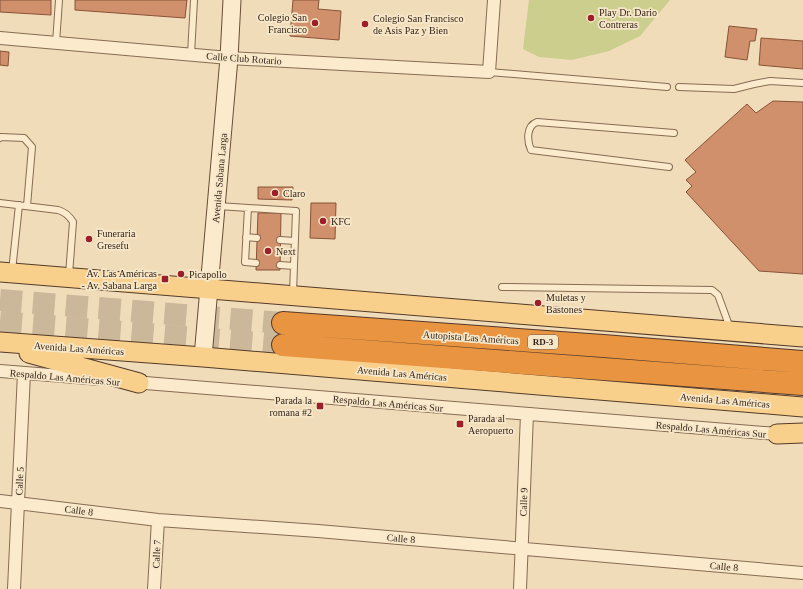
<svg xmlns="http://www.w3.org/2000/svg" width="803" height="589" font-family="Georgia,serif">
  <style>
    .green { fill: #cbce8d }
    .building { fill: #d1906c; stroke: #885237 }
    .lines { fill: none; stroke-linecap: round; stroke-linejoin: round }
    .highway-tunnel { stroke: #cbb799; stroke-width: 22; stroke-dasharray: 22 11; stroke-linecap: butt }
    .lane-casing { stroke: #876b53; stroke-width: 8 }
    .street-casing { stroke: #876b53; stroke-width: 14 }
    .secondary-casing { stroke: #694d37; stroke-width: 19 }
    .primary-casing { stroke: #543a28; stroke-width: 21 }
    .highway-casing { stroke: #543a28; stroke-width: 24 }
    .lane { stroke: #fbeacc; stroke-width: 6 }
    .street { stroke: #fbeacc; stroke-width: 12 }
    .secondary { stroke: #fbeacc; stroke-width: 17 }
    .primary { stroke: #f8d08c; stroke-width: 19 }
    .highway { stroke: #e89441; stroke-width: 22 }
    .poi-dot { fill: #9a1f28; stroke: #f7e7c9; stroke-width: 1.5 }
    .labels { text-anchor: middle; stroke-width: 3.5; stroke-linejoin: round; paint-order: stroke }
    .shield { fill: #f7e7c9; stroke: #6f5f4e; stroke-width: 1 }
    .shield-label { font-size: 9px; font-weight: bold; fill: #352519 }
    .poi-label { font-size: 10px; fill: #352519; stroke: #f7e7c9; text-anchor: start }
    .street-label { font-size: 10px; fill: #352519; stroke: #f7e7c9 }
  </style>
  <rect width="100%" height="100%" fill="#f0dcb9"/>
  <path class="green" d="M529,0H670L640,36L609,51L572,60L539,57L523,49Z"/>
  <path class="building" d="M0,0H51V15L0,12Z
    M75,0H187L185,18L75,10Z
    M293,0H319L318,9L341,11L339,40L290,36Z
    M729,26L757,29L755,41H750L747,60L725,57Z
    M761,38L803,41V69L759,65Z
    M0,51L9,52L8,66L0,65Z
    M773,101L803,102V274L759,271L686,192L692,186L686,180L696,172L685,160L747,104L756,113Z
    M258,187H293L292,200L258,199Z
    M311,203H336L335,239L310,238Z
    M258,213H281L280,270H256Z"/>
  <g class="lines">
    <path class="highway-tunnel" d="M0,300L283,323
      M0,322L283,345"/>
    <g class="lane-casing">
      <path id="lane" d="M56,43L59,0
        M191,54L194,0
        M489,72L667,87
        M679,87L734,89L754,84L770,81L803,83
        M0,138L1,137L24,138L32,147L27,206
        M669,167L531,150C527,141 526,126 537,122L674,133
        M0,203L58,210C65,212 69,215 73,222L69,275
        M218,206L296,211L293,293
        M248,208L245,262L256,263
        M246,237L257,238
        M280,240L295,241
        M280,265L294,266
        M12,271L19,205
        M502,287L712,290L718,295L730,328"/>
    </g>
    <g class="street-casing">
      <path id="street" d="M0,38L229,58L489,72L494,0
        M0,371L100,379
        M133,382L777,434
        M0,501L158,520L318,531L803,573
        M14,589L24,373
        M154,589L158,520
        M520,589L527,414"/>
    </g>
    <g class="secondary-casing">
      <path id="secondary" d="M203,357L229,58L232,0"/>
    </g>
    <g class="primary-casing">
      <path id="primary" d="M0,272L803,337
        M0,342L203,357L803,407
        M29,353L139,383
        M777,434L803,433"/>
    </g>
    <g class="highway-casing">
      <path id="highway" d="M283,323L603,346L803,362
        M283,345L803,384"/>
    </g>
    <use href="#lane" class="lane"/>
    <use href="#street" class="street"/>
    <use href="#secondary" class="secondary"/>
    <use href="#primary" class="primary"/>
    <use href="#highway" class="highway"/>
  </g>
  <g class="poi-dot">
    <circle cx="591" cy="18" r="4"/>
    <circle cx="315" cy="23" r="4"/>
    <circle cx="365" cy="24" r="4"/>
    <circle cx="275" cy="193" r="4"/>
    <circle cx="323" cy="221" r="4"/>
    <circle cx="89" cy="239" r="4"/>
    <circle cx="268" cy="251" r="4"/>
    <circle cx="181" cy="274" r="4"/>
    <rect x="161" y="275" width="8" height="8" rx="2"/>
    <circle cx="538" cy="303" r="4"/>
    <rect x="316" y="402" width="8" height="8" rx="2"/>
    <rect x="456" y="420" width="8" height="8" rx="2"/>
  </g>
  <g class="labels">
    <rect class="shield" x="528" y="335" width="30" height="14" rx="3"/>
    <g class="shield-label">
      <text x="543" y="345">RD-3</text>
    </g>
    <g class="poi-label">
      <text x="599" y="16">Play Dr. Dario<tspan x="599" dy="12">Contreras</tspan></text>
      <text x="307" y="21" text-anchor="end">Colegio San<tspan x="307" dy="12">Francisco</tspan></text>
      <text x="373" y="22">Colegio San Francisco<tspan x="373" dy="12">de Asis Paz y Bien</tspan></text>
      <text x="283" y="197">Claro</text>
      <text x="331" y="225">KFC</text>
      <text x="97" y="237">Funeraria<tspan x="97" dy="12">Gresefu</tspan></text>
      <text x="276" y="255">Next</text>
      <text x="157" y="277" text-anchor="end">Av. Las Américas<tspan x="157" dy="12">- Av. Sabana Larga</tspan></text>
      <text x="189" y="278">Picapollo</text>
      <text x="546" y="301">Muletas y<tspan x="546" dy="12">Bastones</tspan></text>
      <text x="312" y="404" text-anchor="end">Parada la<tspan x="312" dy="12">romana #2</tspan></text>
      <text x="468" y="422">Parada al<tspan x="468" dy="12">Aeropuerto</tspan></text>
    </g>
    <g class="street-label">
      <text transform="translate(244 58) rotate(4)" y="4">Calle Club Rotario</text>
      <text transform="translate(219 178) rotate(-85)" y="4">Avenida Sabana Larga</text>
      <text transform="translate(471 337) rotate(4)" y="4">Autopista Las Américas</text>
      <text transform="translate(79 348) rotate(4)" y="4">Avenida Las Américas</text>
      <text transform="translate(402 373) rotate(5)" y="4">Avenida Las Américas</text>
      <text transform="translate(65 377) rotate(5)" y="4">Respaldo Las Américas Sur</text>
      <text transform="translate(725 400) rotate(5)" y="4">Avenida Las Américas</text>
      <text transform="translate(388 403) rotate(5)" y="4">Respaldo Las Américas Sur</text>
      <text transform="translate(711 429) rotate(5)" y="4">Respaldo Las Américas Sur</text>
      <text transform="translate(19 481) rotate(-87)" y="4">Calle 5</text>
      <text transform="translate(523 502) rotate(-88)" y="4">Calle 9</text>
      <text transform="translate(79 510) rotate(7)" y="4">Calle 8</text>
      <text transform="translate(401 538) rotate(5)" y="4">Calle 8</text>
      <text transform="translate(156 554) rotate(-87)" y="4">Calle 7</text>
      <text transform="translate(724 566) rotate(5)" y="4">Calle 8</text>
    </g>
  </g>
</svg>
